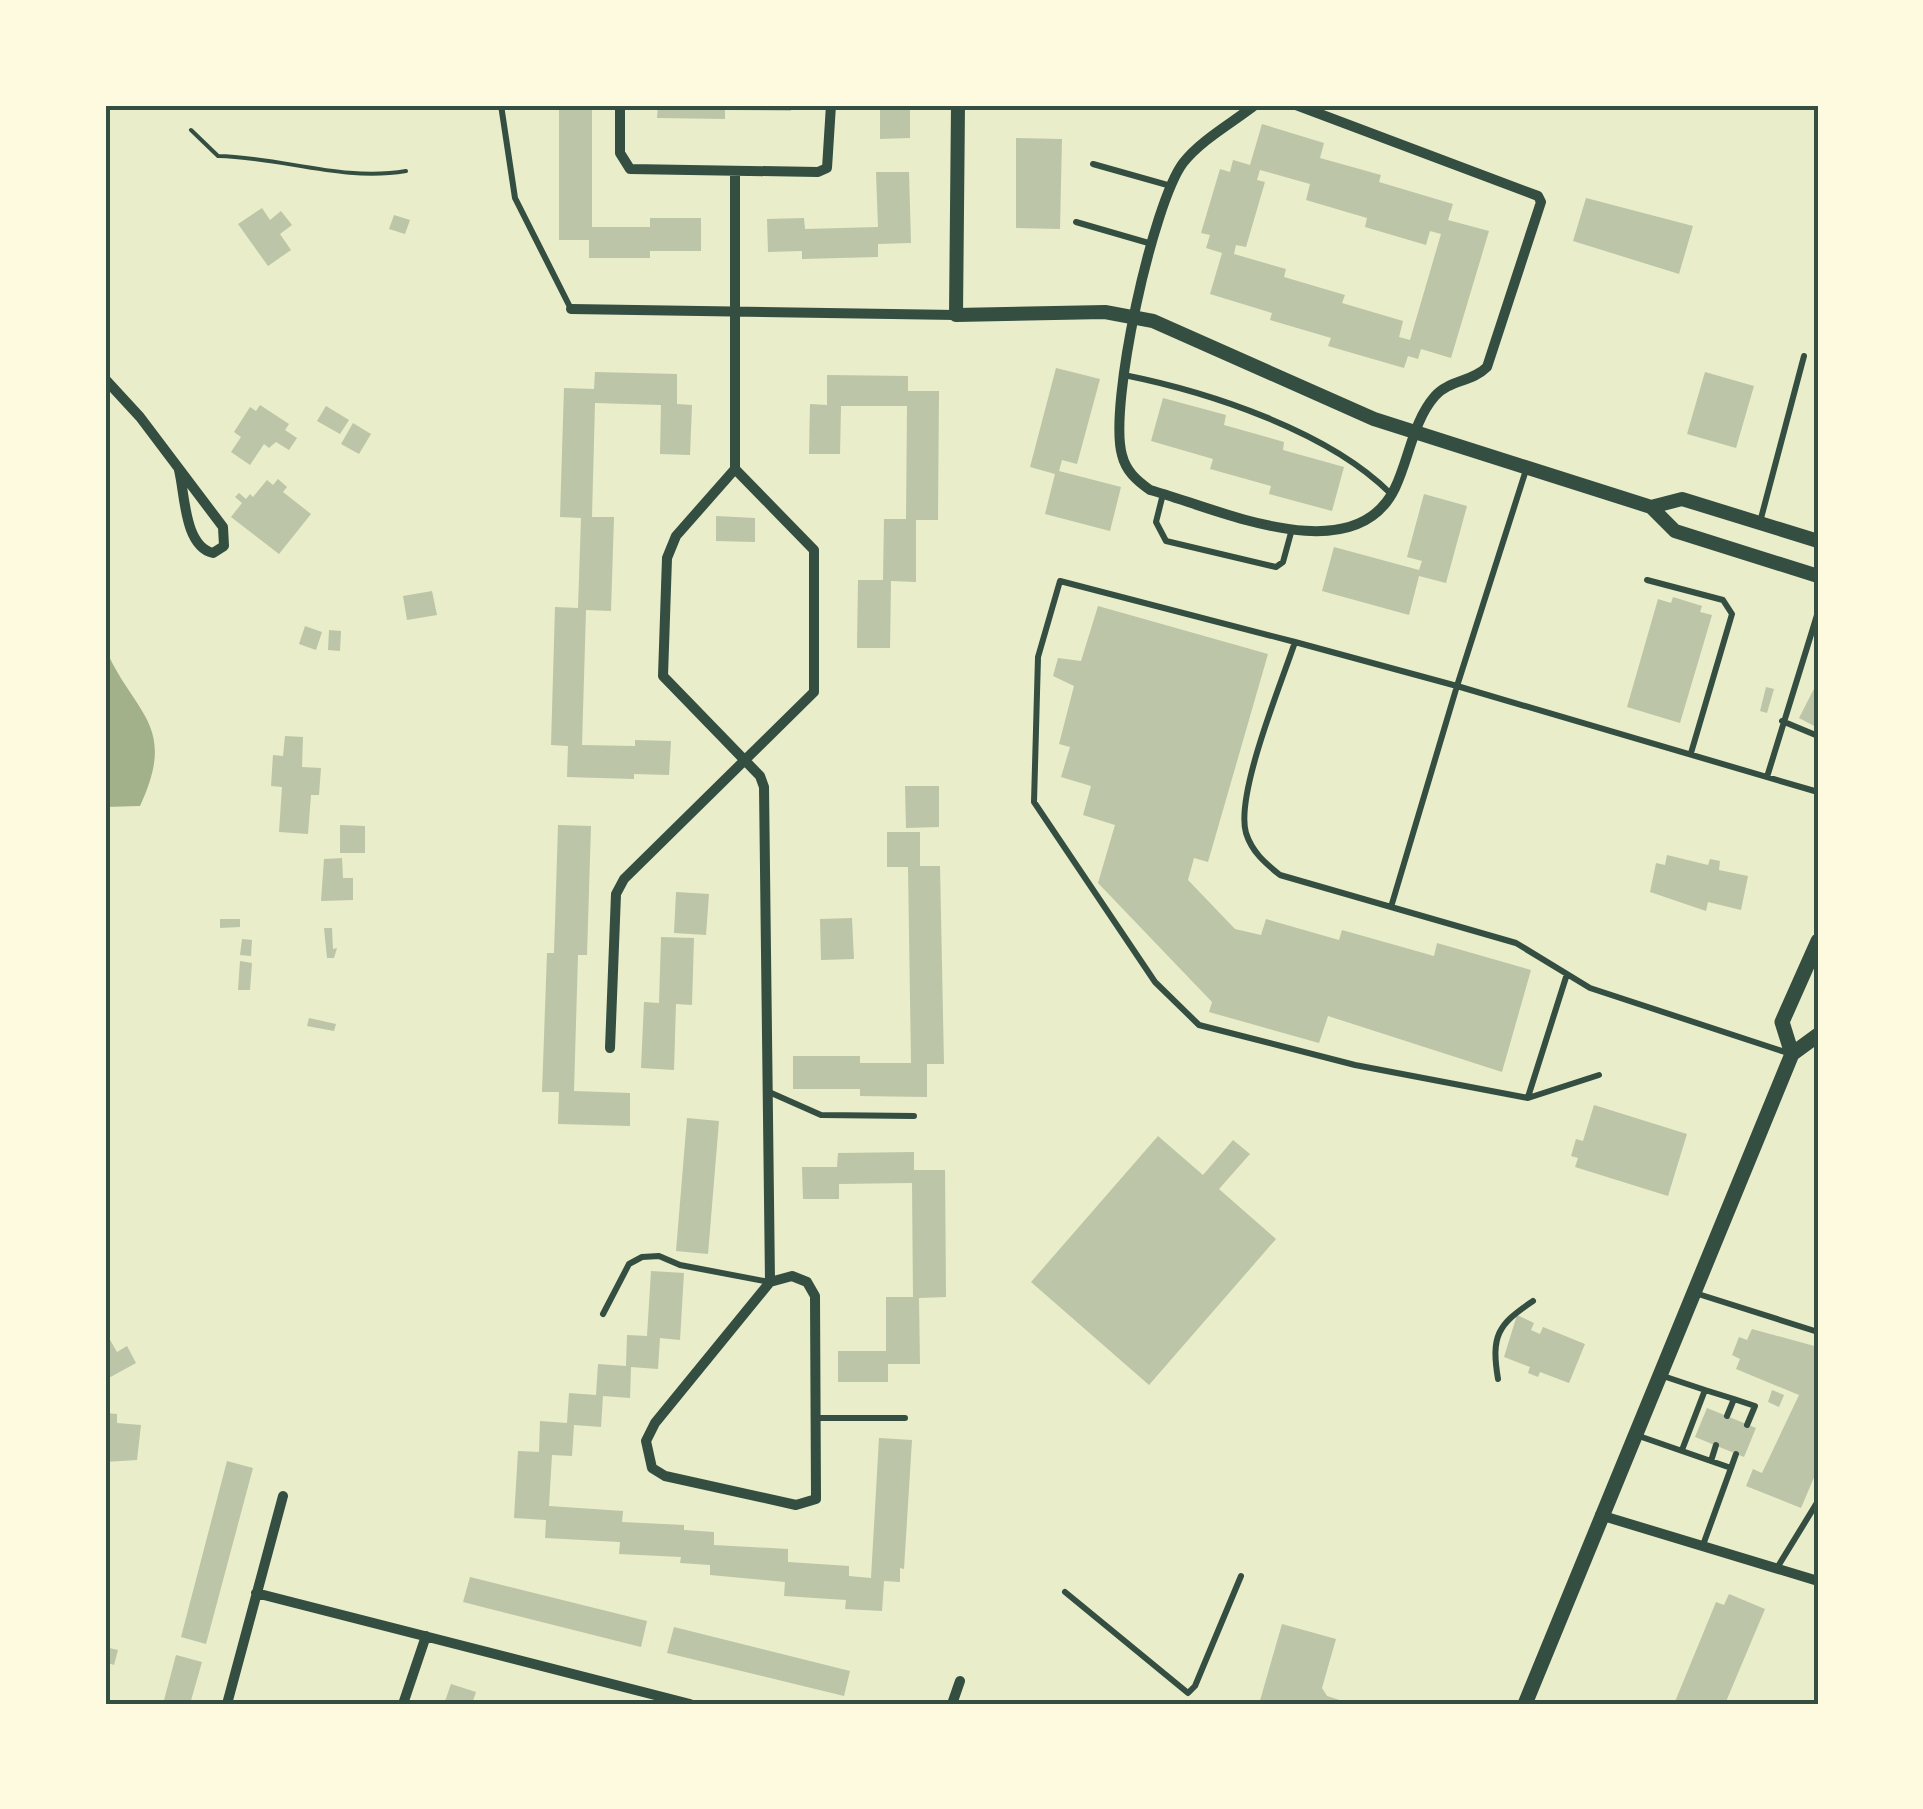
<svg xmlns="http://www.w3.org/2000/svg" width="1923" height="1809" font-family="'Source Sans 3',sans-serif">
  <style>
    .water { fill: #a3b18a }
    .building { fill: #bcc5a7; fill-rule: evenodd }
    .lines { fill: none; stroke-linecap: round; stroke-linejoin: round }
    .path { stroke: #344e41; stroke-width: 4 }
    .service { stroke: #344e41; stroke-width: 6 }
    .minor { stroke: #344e41; stroke-width: 10 }
    .tertiary { stroke: #344e41; stroke-width: 14 }
    .secondary { stroke: #344e41; stroke-width: 15 }
    .neatline { fill: none; stroke: #344e41; stroke-width: 4 }
  </style>
  <rect width="100%" height="100%" fill="#e9edc9"/>
  <path class="water" d="M105,648C135,716 178,724 140,806L105,807Z"/>
  <path class="building" d="M658,105H791V111L725,110V119L657,118Z
    M880,105H910V138L880,139Z
    M559,106H592V227H650V218H701V251H650V258H589V240H559Z
    M1262,124L1324,143L1320,158L1381,175L1379,182L1453,204L1448,220L1489,231L1451,358L1421,349L1418,359L1408,356L1404,368L1328,346L1331,338L1270,320L1272,313L1210,294L1222,253L1206,248L1210,235L1201,233L1220,169L1230,172L1233,160L1250,165ZM1260,170L1310,184L1306,200L1367,218L1365,227L1426,245L1430,231L1441,234L1410,340L1399,337L1403,321L1342,303L1345,295L1284,277L1286,269L1234,254L1236,245L1246,247L1265,182L1257,180Z
    M1016,138L1062,139L1060,229L1016,228Z
    M876,172H909L911,243L878,244V257L802,259V251L768,252L767,219L804,218L805,229L878,227Z
    M1586,198L1693,226L1679,274L1573,241Z
    M262,208L270,220L281,211L292,225L280,234L291,250L268,266L238,224Z
    M394,215L410,220L405,234L389,229Z
    M1056,368L1100,379L1077,464L1062,460L1059,471L1121,487L1110,531L1045,514L1055,474L1030,467Z
    M595,372L677,374V404L692,405L690,455L660,454L661,405L595,403L592,517H614L611,611L586,610L582,745L635,746V740L671,741L669,775L634,774V779L567,777L568,746L551,745L555,607L578,608L581,518L560,517L564,388L594,389Z
    M1705,372L1754,386L1736,448L1687,434Z
    M827,375L908,376V391H939L938,520H916V582L891,581L890,648H857L858,580H883L884,519H906L907,406H841L840,454H809L810,404L827,405Z
    M1163,398L1226,415L1224,425L1284,442L1283,450L1344,467L1332,511L1269,494L1271,486L1210,469L1213,459L1151,441Z
    M260,405L289,424L285,430L297,438L289,450L276,442L269,448L264,444L250,465L231,452L241,437L234,432L250,407L256,411Z
    M326,406L349,420L340,434L317,421Z
    M353,423L371,434L359,454L341,444Z
    M278,479L287,487L283,492L311,514L279,554L231,517L242,503L235,497L239,493L246,499L250,494L253,497L267,480L273,485Z
    M1424,494L1467,506L1446,583L1419,576L1409,615L1322,591L1334,547L1419,570L1422,561L1407,557Z
    M716,516L755,518V542L716,541Z
    M432,591L437,615L407,620L403,596Z
    M1673,597L1702,606L1700,612L1712,615L1680,723L1627,707L1658,599L1671,603Z
    M1098,606L1268,654L1208,862L1194,858L1188,880L1235,929L1261,935L1266,919L1339,940L1342,930L1434,956L1437,943L1531,970L1502,1072L1328,1016L1319,1043L1209,1012L1212,1002L1098,883L1115,825L1083,815L1091,786L1061,777L1070,747L1059,744L1074,686L1053,676L1058,658L1081,661Z
    M305,626L322,632L316,650L299,644Z
    M329,630L341,631L340,651L328,650Z
    M1818,681V728L1799,718Z
    M1766,687L1774,689L1767,713L1760,711Z
    M285,736L303,737L302,767L321,768L319,795H311L308,834L279,832L282,787L271,786L273,755L283,756Z
    M905,786H939V827L906,828Z
    M340,825L365,826V853H340Z
    M558,825L591,826L587,955H578L574,1091L630,1093V1126L558,1124L559,1092H542L547,953H554Z
    M887,832H920V866H940L944,1064H927V1097L860,1096V1089H793V1056H860V1063H911L908,867H887Z
    M1667,855L1708,865L1710,859L1720,861L1719,870L1748,876L1741,910L1708,902L1706,911L1650,892L1656,863L1665,865Z
    M342,858L343,878H353V900L321,901L324,859Z
    M676,892L709,894L706,935L674,933Z
    M852,918L854,959L821,960L820,919Z
    M220,919H240V927L220,928Z
    M324,928H332L333,949L337,948L334,958H327Z
    M661,937L694,938L692,1005L676,1004L674,1070L641,1068L644,1002L659,1003Z
    M242,939L252,940L251,956L240,955Z
    M240,961L252,963L250,990H238Z
    M309,1018L336,1024L334,1031L307,1026Z
    M1594,1105L1687,1134L1668,1196L1575,1167L1578,1158L1571,1156L1576,1139L1583,1141Z
    M687,1118L719,1121L708,1254L676,1251Z
    M1158,1136L1203,1175L1233,1140L1250,1154L1219,1189L1276,1239L1149,1385L1031,1282Z
    M914,1152V1170H945L946,1297L919,1298L920,1364H888V1382H838V1351H886V1297H913L912,1183L839,1184V1199H803L802,1167H837L838,1153Z
    M651,1271L684,1273L680,1340L660,1338L658,1369L631,1367L630,1398L603,1396L601,1427L574,1425L572,1456L552,1455L549,1506L623,1511L622,1522L684,1525V1530L714,1532V1545L788,1549V1562L849,1566V1576L871,1578L879,1438L912,1440L904,1569L900,1568V1582L884,1581L882,1611L845,1609L846,1600L784,1596L785,1582L710,1575V1565L680,1563L681,1557L619,1554L620,1542L545,1538L546,1520L514,1518L518,1451L539,1452L540,1421L567,1423L569,1393L596,1395L598,1364L626,1366L627,1335L647,1336Z
    M1517,1315L1534,1323L1531,1330L1540,1334L1543,1327L1585,1344L1569,1383L1540,1372L1538,1377L1528,1373L1530,1367L1504,1357Z
    M1752,1329L1818,1347V1468L1801,1508L1746,1486L1753,1469L1762,1473L1799,1395L1736,1369L1740,1359L1732,1355L1739,1337L1747,1340Z
    M105,1331L117,1352L127,1346L136,1363L105,1380Z
    M1772,1390L1784,1395L1779,1407L1768,1402Z
    M1707,1408L1756,1428L1744,1457L1695,1437Z
    M105,1413L117,1414V1423L141,1425L137,1460L105,1462Z
    M227,1461L253,1468L206,1644L181,1637Z
    M470,1577L647,1621L641,1647L463,1602Z
    M1729,1594L1765,1609L1725,1704H1674L1716,1602L1724,1605Z
    M1282,1624L1336,1639L1322,1688L1327,1696L1352,1704H1259Z
    M674,1627L850,1671L844,1696L667,1653Z
    M105,1647L118,1650L114,1665L105,1662Z
    M176,1655L202,1662L190,1704H163Z
    M451,1684L476,1692L472,1704H444Z"/>
  <g class="lines">
    <path class="path" d="M191,130L218,156C281,157 343,182 406,171"/>
    <path class="service" d="M501,105L515,198L571,309
      M1093,164L1171,186
      M1076,222L1152,244
      M1124,375C1209,392 1328,431 1390,493
      M1526,470L1457,686L1295,642C1281,684 1235,795 1246,833C1252,852 1265,863 1280,875L1516,943L1590,988L1791,1054
      M1163,494L1156,522L1166,541L1276,567L1283,562L1292,529
      M1760,522L1804,356
      M1647,580L1723,600L1732,614L1691,753
      M1295,642L1060,581L1038,657L1034,802L1155,982L1199,1025L1355,1065L1528,1098L1599,1075
      M1782,721L1818,736
      M1767,777L1818,612
      M1391,907L1457,686L1818,792
      M769,1092L821,1115L914,1116
      M1528,1097L1567,974
      M1695,1293L1818,1332
      M603,1314L629,1264L642,1257L659,1256L680,1265L769,1282
      M1663,1376L1705,1390L1682,1450
      M1498,1379C1491,1336 1497,1325 1533,1301
      M1705,1390L1734,1399L1727,1416
      M1734,1399L1755,1406L1747,1425
      M817,1418H905
      M1636,1435L1731,1468L1703,1545
      M1711,1461L1716,1445
      M1731,1468L1736,1454
      M1777,1568L1818,1501
      M1065,1592L1188,1693L1195,1686L1241,1576"/>
    <path class="minor" d="M620,105V153L630,169L818,172L827,168L831,105
      M1255,105C1232,123 1201,140 1183,163C1153,203 1108,406 1122,455C1126,471 1136,480 1150,490C1216,508 1354,574 1395,488C1409,459 1413,421 1435,396C1449,380 1472,382 1487,367L1541,202L1538,196L1296,105
      M735,174V469L676,536L667,558L663,676L760,776L764,787L770,1282
      M571,309L956,315
      M105,379L140,417L223,527L224,546L213,553C184,546 185,494 179,470
      M610,1048L616,894L624,879L814,692V550L735,469
      M792,1276L807,1282L815,1296L816,1499L796,1505L665,1476L652,1468L646,1441L655,1423L770,1282Z
      M1600,1515L1818,1581
      M256,1593L690,1704
      M227,1704L283,1496
      M403,1704L426,1636
      M952,1704L960,1681"/>
    <path class="tertiary" d="M958,105L956,315L1105,312L1153,321L1374,419L1651,507L1675,531L1818,576
      M1651,507L1682,499L1818,541"/>
    <path class="secondary" d="M1792,1054L1782,1022L1818,941
      M1525,1704L1792,1054L1818,1035"/>
  </g>
  <rect width="1923" height="1809" fill="none" stroke="#fefae0" stroke-width="215"/>
  <rect x="108" y="108" width="1708" height="1594" class="neatline"/>
</svg>
